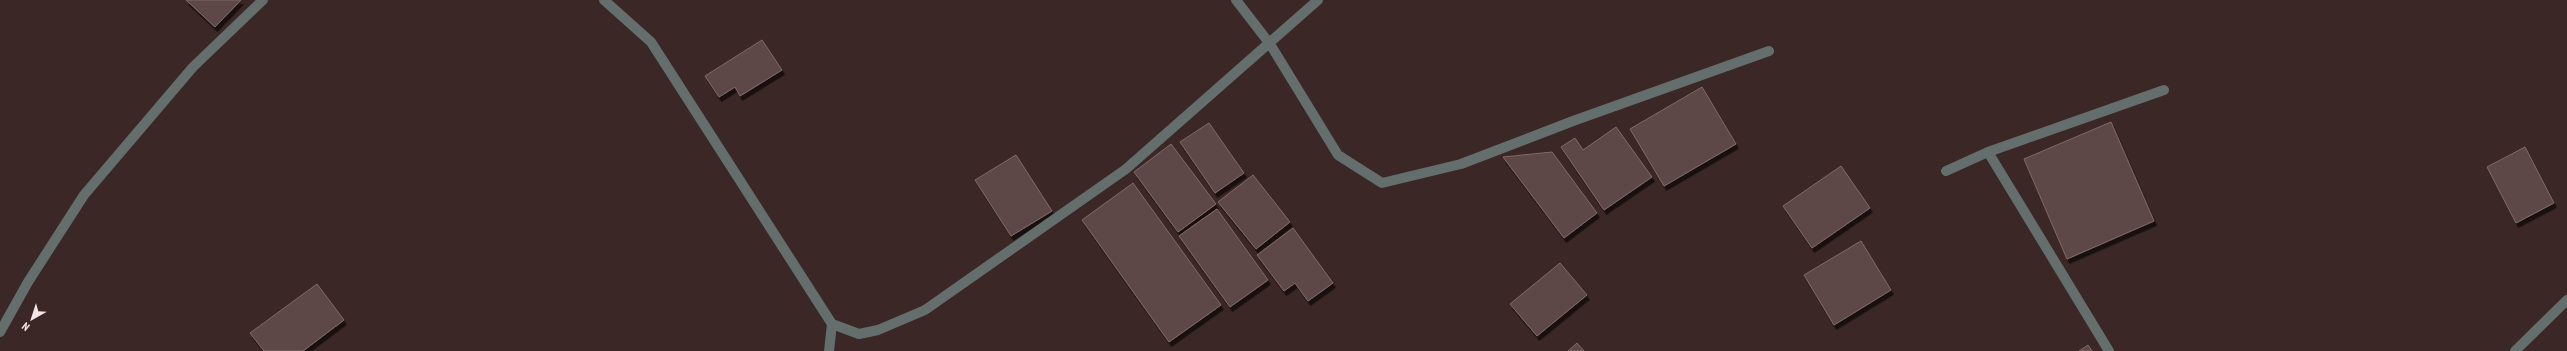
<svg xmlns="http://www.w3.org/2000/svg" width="2567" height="351" font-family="'PT Sans Narrow',sans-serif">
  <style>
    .building { fill: #5d4747; stroke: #816a69; filter: url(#shadow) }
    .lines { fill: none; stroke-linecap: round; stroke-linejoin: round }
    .minor { stroke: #646e6c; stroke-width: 10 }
  </style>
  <defs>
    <filter id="shadow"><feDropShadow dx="2.5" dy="4.5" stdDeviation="0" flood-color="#0009"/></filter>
  </defs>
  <rect width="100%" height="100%" fill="#3b2726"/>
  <path class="building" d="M186,0H241L215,27Z
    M762,40L782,70L740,96L735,87L719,97L705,76Z
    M1702,87L1736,144L1664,186L1630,129Z
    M2111,122L2154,221L2067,259L2024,159Z
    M1209,123L1244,173L1215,193L1180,142Z
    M1616,127L1652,177L1604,210L1561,147L1575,138L1583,150Z
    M1171,144L1216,204L1178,232L1134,172Z
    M2525,147L2554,203L2516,223L2487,167Z
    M1552,152L1597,213L1564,238L1503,157Z
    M1016,155L1052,211L1011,236L975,180Z
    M1841,166L1870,208L1812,248L1783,206Z
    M1253,175L1290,222L1256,249L1218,202Z
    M1133,183L1221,305L1169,342L1082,220Z
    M1217,209L1268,280L1230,307L1179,236Z
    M1293,228L1333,283L1308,301L1295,283L1284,291L1257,255Z
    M1861,241L1891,290L1834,325L1804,275Z
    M1560,263L1587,295L1537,336L1510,304Z
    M317,284L344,320L303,351H264L250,333Z
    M1577,343L1584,351H1568Z
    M2088,345L2092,351H2079Z"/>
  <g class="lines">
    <path class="minor" d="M604,0L651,42L832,324
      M1236,0L1270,44L1338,155L1382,183L1461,164L1573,121L1769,51
      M1988,152L2109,351
      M1946,171L1988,152L2164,90
      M0,332L28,282L84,195L193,67L263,0
      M829,351L832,324L859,334L878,330L925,310L1126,169L1318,0
      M2515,351L2567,300"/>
  </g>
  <g transform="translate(32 319) rotate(219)" stroke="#3b2726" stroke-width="3" paint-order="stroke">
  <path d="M0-3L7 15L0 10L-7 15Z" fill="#f3e5e5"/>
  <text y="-6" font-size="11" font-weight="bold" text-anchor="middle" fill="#f3e5e5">N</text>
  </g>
</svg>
